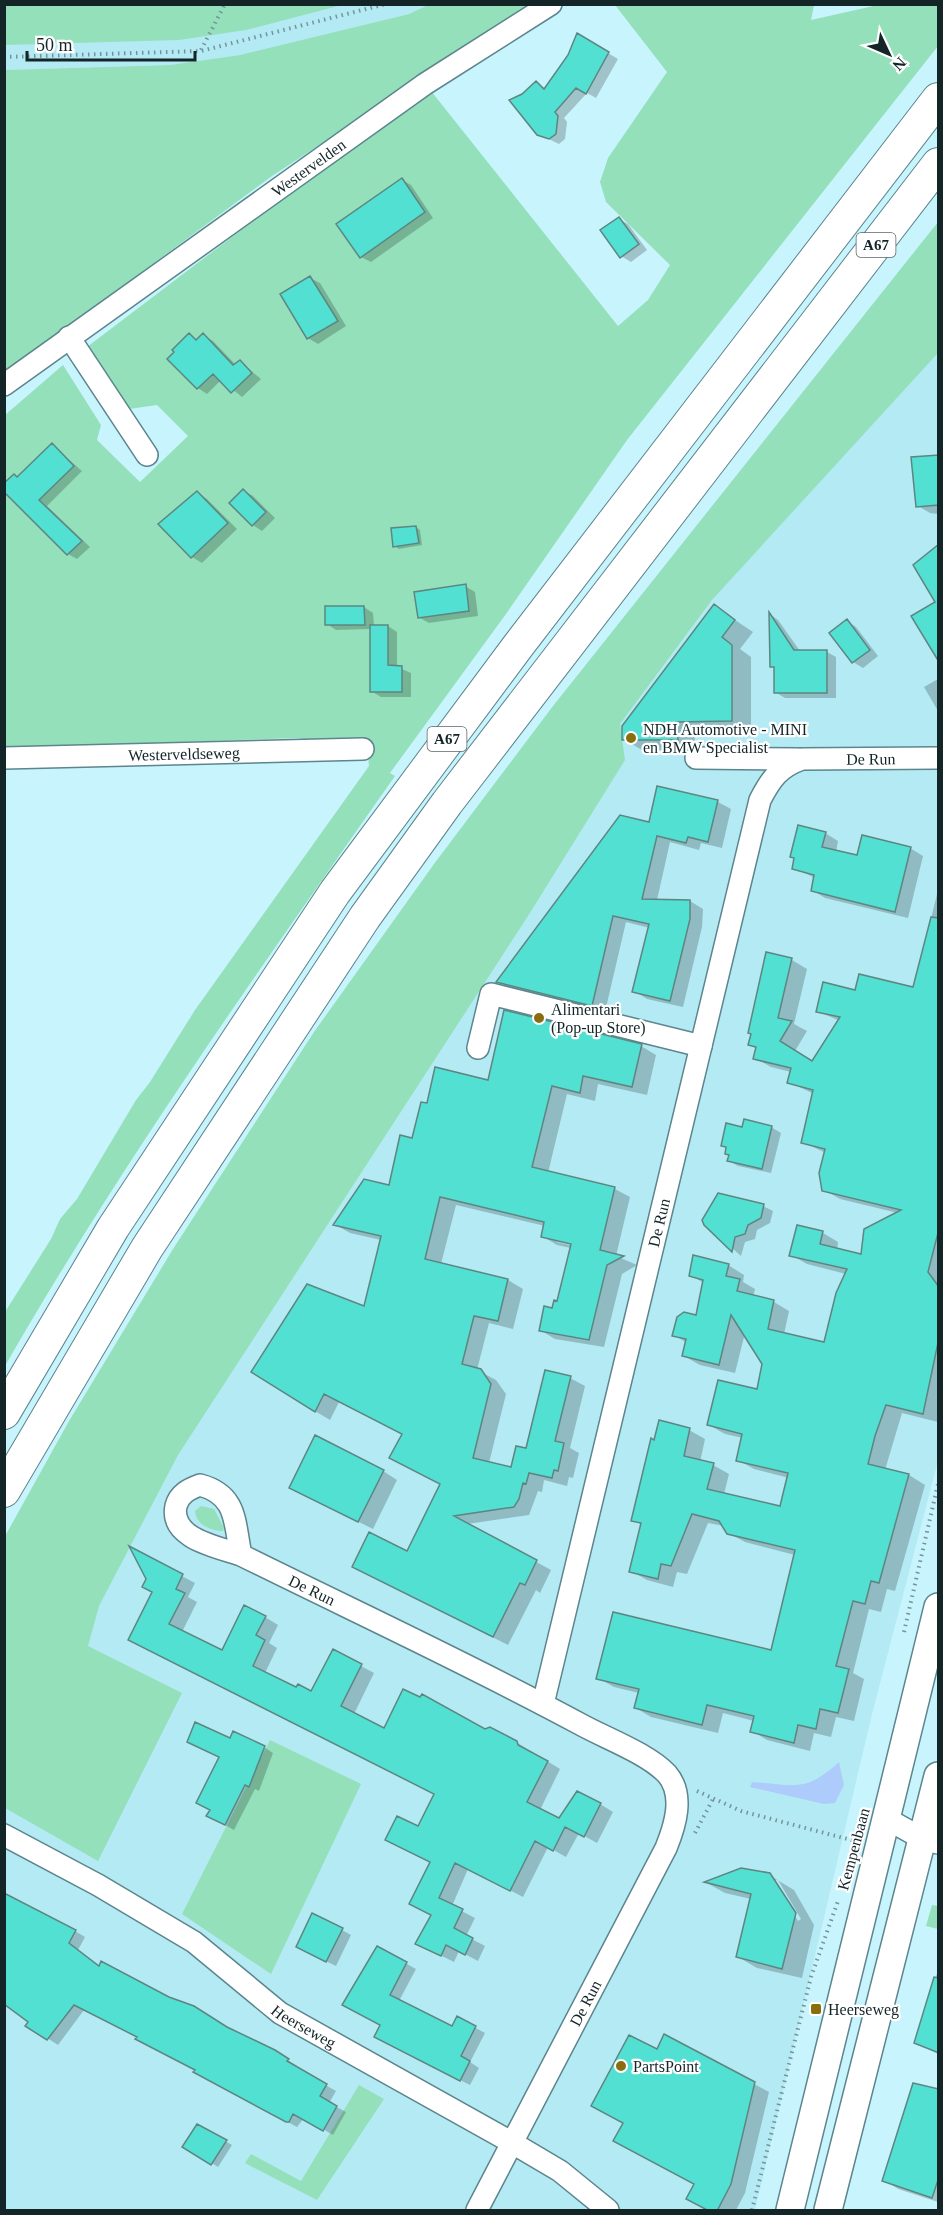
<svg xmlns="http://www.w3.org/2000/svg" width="943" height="2215" font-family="'Times New Roman',serif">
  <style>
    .built { fill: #b4eaf4 }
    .green { fill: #94e0bb }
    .water { fill: #adccfb }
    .shadow { fill: #0003; fill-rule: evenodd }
    .building { fill: #52e0d3; stroke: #5d8681; stroke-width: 1.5 }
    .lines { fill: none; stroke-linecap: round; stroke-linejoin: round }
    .minor-casing { stroke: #5c858d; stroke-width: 24 }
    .major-casing { stroke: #5c858d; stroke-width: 30 }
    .highway-casing { stroke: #5c858d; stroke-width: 34 }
    .path { stroke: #75949a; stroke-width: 4; stroke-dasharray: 1.5 4.5; stroke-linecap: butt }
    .minor { stroke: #fff; stroke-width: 21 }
    .major { stroke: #fff; stroke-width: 27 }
    .highway { stroke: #fff; stroke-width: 32 }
    .poi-dot { fill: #896e0f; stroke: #fff; stroke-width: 2 }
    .labels { text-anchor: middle; stroke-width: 4.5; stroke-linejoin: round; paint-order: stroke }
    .shield { fill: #fff; stroke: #5a6668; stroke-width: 1.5 }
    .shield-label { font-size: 15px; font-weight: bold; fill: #142528 }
    .street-label { font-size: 16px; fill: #142528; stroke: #fff }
    .poi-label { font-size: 16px; fill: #142528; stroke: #fff; text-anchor: start }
  </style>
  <rect width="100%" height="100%" fill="#c8f4fd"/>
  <path class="built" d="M4,5H428L409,14L240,55L170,65L5,70Z
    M938,311V1461L872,1714L755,2210H5V1622L611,726Z"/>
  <path class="green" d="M4,5L5,4L342,5L246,30L179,40L5,45Z
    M428,5H533L272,176L5,373L4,70L170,65L240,55L409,14Z
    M615,5H814L811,20L878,5H938V46L627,440L506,614L390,773L395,776C260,969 122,1162 5,1366V1312L51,1239L60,1219L77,1199L136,1100L150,1082L195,1010L369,766L367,742H327L297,738L5,748V415L63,365L101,425L97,440L140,482L188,436L157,405L129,409L87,347L349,148L431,91L618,326L648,300L670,265L606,202L600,182L608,158L667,72Z
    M938,222V353L712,600L620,724L625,760L528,916L178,1455L99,1606L88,1646L182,1693L98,1861L5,1808L4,1538L69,1421L173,1249L314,1032L434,864L553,706Z
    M201,1506L214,1509L224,1528L223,1531C211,1531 196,1525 195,1511Z
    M270,1740L361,1784L271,1974L182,1914Z
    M932,1905L938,1906V1929L926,1926Z
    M359,2085L384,2099L317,2200L245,2163L251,2154L301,2181Z"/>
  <path class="water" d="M839,1762L844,1785L835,1803L824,1804L750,1787L752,1782C795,1785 805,1793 839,1762Z"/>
  <path class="shadow" d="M578,35L618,59L596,98L587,93L564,118L567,122L565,139L559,144L538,134L522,96L536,83L546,89L570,56Z
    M402,180L411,185L433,218L371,262L361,257Z
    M619,219L628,224L647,250L631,262L621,256Z
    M310,278L320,283L346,326L318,344L308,338Z
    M189,335L198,340L203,335L213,341L236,365L240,362L261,379L242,397L221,380L207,394L198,388Z
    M52,445L82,471L47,506L90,547L77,559L68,554L4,489Z
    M938,456V514L930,513L918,506Z
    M244,491L253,496L275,518L262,531L253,525L231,503Z
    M198,493L207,499L237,529L202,563L192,557L160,525Z
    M416,527L420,530L422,545L399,549L394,546Z
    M465,586L475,592L478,616L429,623L420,618Z
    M714,606L753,632L740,649L751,657V731L694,732L696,750H642L623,739Z
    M364,607L373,613L374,626H388L397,632V667L411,673V697H381L371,691V629L336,630L327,624Z
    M771,615L778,620L800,651L827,652L836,657V698H785L775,692L776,669L771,666Z
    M847,621L856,627L878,656L863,668L853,662L831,633Z
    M938,679V711L924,687Z
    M658,788L718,802L731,809L722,848L701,843L699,850L670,842L657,900L690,901L703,909L702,927L683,1007L647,999L634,991L650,928L626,922L605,1012L511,989L498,982L650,824Z
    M825,833L838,841L836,852L858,856L910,848L923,856L908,918L825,898L812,890L815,878L794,868Z
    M938,890V1422L902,1413L885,1470L909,1475L925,1485L895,1591L887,1589L881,1612L869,1609L853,1673L864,1679L854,1721L836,1717L831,1737L814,1733L810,1751L767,1740L752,1731L754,1721L723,1713L718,1733L651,1717L636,1708L639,1693L614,1687L598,1678L772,1652L795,1555L745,1542L728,1533L724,1526L708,1523L687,1574L677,1572L673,1587L647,1580L631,1571L642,1525L633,1520L655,1442L689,1430L705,1439L700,1462L713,1465L729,1474L724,1494L781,1508L789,1478L754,1469L738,1460L743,1438L725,1434L709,1425L758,1391L764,1363L745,1333L735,1373L700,1365L684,1356L687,1343L674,1335L697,1317L704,1283L690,1275L728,1265L744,1275L743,1282L755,1289L753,1297L774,1302L789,1311L784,1334L825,1344L846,1274L807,1264L791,1255L823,1233L838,1242L837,1250L863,1256L898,1213L840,1199L824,1190L826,1153L802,1142L814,1094L789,1082L791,1072L771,1067L755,1058L757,1049L750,1045L767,954L792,960L807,969L794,1024L807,1031L795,1051L813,1062L840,1021L817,1011L856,992L914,989Z
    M641,1046L656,1055L647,1095L598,1084L595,1101L567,1094L548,1173L615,1189L630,1197L616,1256L637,1265L622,1274L604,1347L555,1339L540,1330L558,1303L571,1248L557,1245L542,1236L545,1226L456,1205L441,1264L508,1280L523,1289L513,1329L489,1323L477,1370L496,1380L506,1394L489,1463L512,1469L570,1378L585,1386L570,1448L579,1453L573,1478L569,1477L567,1486L544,1480L542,1492L538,1491L529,1515L467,1524L551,1570L540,1593L536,1590L508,1645L369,1575L408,1553L442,1484L403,1434L339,1402L330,1420L315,1411L365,1308L381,1240L350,1233L336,1225L390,1187L428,1105L489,1082ZM557,1239L578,1244V1247L557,1242Z
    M771,1127L781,1133L771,1173L738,1166L729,1161L730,1156L726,1154L743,1129Z
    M763,1206L773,1211L770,1223L757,1230L755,1239L745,1242L741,1256L705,1224Z
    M383,1471L397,1480L373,1529L305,1495Z
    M132,1550L195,1583L188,1597L197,1602L182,1632L223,1652L265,1617L278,1625L269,1643L277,1648L265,1673L297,1689L312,1693L333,1651L374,1673L354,1714L385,1730H485L516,1742L560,1769L540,1810L560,1820L600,1804L613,1812L597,1843L579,1833L566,1857L548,1847L523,1897L468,1869L452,1906L475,1918L466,1936L485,1946L478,1961L459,1951L454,1962L430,1950L431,1862L419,1828L436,1794L130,1640L154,1592Z
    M231,1740L264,1747L273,1753L259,1791L255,1789L234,1830L218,1821L211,1810Z
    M741,1870L764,1872L794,1890L814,1925L802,1978L757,1968L738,1957L751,1899L725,1893L707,1883ZM775,1880H778L801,1919L798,1921Z
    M342,1930L351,1935L336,1966L307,1952Z
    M75,1931L85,1937L78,1950L100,1967L101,1963L274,2051L297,2066L295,2068L336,2091L329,2103L346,2112L333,2135L304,2118L297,2127L205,2077L196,2069L139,2037L84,2010L58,2045L27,2025L30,2021L4,2002Z
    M378,1948L416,1969L399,2001L452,2028L457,2018L485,2033L470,2062L479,2068L470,2085L385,2042Z
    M938,1970V2054L915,2043Z
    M657,2051L754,2084L769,2092L745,2193L736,2210H710L695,2184L625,2123Z
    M938,2092V2202L898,2189L884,2180Z
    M197,2126L232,2145L218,2167L184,2146Z"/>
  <path class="building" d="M577,33L609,52L586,94L576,88L555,112L558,116L556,134L549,139L537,135L509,100L522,94L536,81L544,89L568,55Z
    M402,178L425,212L360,258L336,224Z
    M619,217L639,244L620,258L600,230Z
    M310,276L338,321L307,339L280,294Z
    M189,333L196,340L203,333L233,365L240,360L252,373L231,393L213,374L197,389L167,359L174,352L172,350Z
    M52,443L74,466L39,500L82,541L67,555L4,492V483L14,474L17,477Z
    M939,455V505L916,507L911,457Z
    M243,489L266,512L252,526L229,503Z
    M197,491L228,523L191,558L158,524Z
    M416,526L419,543L393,547L391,528Z
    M939,544V662L911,616L935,602L913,565Z
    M466,584L469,611L418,618L414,592Z
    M714,604L735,620L722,637L732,645V721L676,722L678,740H622V726Z
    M325,606H364L365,625H325Z
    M769,612L794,650H827V693H774V667H770Z
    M847,619L870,650L852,663L829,633Z
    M370,625H388V665L402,666V692H370Z
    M657,786L718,800L708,842L688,837L686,843L657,836L642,899L690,900V919L670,1001L632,992L649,924L613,916L592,1006L496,982L620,815L649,822Z
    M798,825L826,832L822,847L857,855L862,835L911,847L895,912L811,891L814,875L792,869L794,858L790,857Z
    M931,917L939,918V1229L928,1272L939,1287V1338L923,1414L886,1405L875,1436L868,1464L909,1474L879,1583L871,1581L865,1604L853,1601L836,1666L849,1669L838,1713L820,1709L816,1729L798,1725L794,1743L750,1732L754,1716L707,1705L702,1725L634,1708L639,1689L596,1679L613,1612L771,1650L795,1550L727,1534L719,1521L692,1514L671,1566L661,1564L658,1579L629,1572L641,1523L631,1521L651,1438L654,1440L659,1420L690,1428L684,1456L714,1463L707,1489L780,1506L788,1473L736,1461L742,1434L707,1425L718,1380L757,1389L762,1364L731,1315L719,1365L682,1356L686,1339L672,1336L677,1317L684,1312L696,1315L703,1280L689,1276L693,1255L729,1264L726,1276L740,1279L737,1291L774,1300L768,1329L824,1342L836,1293L847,1269L789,1256L797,1225L823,1231L820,1244L861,1254L864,1229L901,1210L822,1191L819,1173L825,1149L801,1143L813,1090L787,1083L791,1068L753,1059L756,1047L748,1045L751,1034L748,1033L766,952L792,958L778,1018L792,1021L780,1041L812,1061L840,1017L816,1012L823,982L855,990L859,974L913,987Z
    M504,1010L642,1044L632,1087L583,1076L580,1093L552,1086L532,1167L615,1187L600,1250L624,1256L607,1265L589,1340L539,1331L544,1306L552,1308L554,1300L557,1301L571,1244L541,1237L544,1222L440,1197L425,1259L508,1279L498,1321L474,1316L462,1364L481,1369L491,1384L473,1458L511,1467L516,1446L526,1448L545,1370L571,1376L555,1441L564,1443L558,1471L554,1470L552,1478L529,1473L526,1484L523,1483L519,1499L514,1507L454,1516L537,1560L525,1585L520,1583L493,1637L352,1567L369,1532L407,1551L440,1484L389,1458L402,1434L324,1394L315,1412L251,1372L307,1284L364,1306L381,1236L333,1225L364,1179L389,1185L400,1135L412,1138L421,1102L427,1103L435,1067L488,1080Z
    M744,1119L772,1126L762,1169L727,1161L729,1155L725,1154L726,1147L721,1146L726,1123L742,1127Z
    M718,1193L764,1204L761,1218L748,1225L745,1234L735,1237L732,1252L704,1225L702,1220Z
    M315,1435L384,1470L358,1522L289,1488Z
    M129,1546L183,1574L176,1589L185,1593L169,1624L222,1650L244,1605L266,1616L256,1635L265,1640L253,1666L296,1687L298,1684L311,1691L333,1649L362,1664L341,1706L384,1728L403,1689L420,1697L422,1694L485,1729L490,1727L517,1741L518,1745L548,1761L527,1802L559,1818L577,1791L601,1803L584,1837L565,1827L553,1851L535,1841L510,1891L455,1863L439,1898L463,1909L454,1928L473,1938L465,1955L446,1945L441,1956L415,1944L431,1915L409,1904L430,1862L385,1840L397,1816L418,1826L434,1794L128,1640L152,1592L142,1587L146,1579Z
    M195,1722L230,1738L233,1731L265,1746L249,1787L245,1785L225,1825L206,1816L210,1810L196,1803L219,1757L187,1742Z
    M741,1868L770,1873L796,1913L782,1969L736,1957L751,1894L704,1882Z
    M4,1893L76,1930L69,1943L99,1966L101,1961L169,1997L194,2006L227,2027L275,2050L289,2059L287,2061L327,2084L320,2096L337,2106L323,2131L293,2114L289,2122H286L193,2072L195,2070L135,2039L137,2037L74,2005L47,2040L25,2026L28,2022L4,2004Z
    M312,1913L343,1928L326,1962L296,1947Z
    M377,1946L407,1962L390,1995L452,2026L457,2016L476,2026L461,2056L470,2061L460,2081L374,2037L380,2025L342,2005Z
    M934,1977L939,1978V2053L914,2043Z
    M664,2034L755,2082L731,2184L717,2211H709L686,2199L694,2184L613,2141L623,2123L591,2106L629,2035L657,2049Z
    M913,2083L939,2089V2177L932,2198L882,2181Z
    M197,2124L227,2140L211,2165L182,2147Z"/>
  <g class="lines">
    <g class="minor-casing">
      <g id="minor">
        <path d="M69,337L147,455"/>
        <path id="s1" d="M4,385L425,84L551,4"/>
        <path id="s2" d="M4,758L363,749"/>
        <path d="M696,758L798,759"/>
        <path d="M478,1048L491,994L701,1046"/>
        <path id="s3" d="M241,1555C234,1523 238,1495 200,1485C189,1489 179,1494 176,1506C169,1539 219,1547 241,1555C354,1611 469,1664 580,1724C605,1738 647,1753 667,1774C685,1795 675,1826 666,1848L477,2210"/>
        <path id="s4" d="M543,1704L760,800C771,779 779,767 802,759L938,758"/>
        <path d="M887,1819L923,1839L938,1843"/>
        <path id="s5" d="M4,1835L98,1885L194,1942L280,2013L511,2142L560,2171L608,2210"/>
      </g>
    </g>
    <g class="major-casing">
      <path id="major" d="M790,2210L938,1607
        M828,2210L938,1776"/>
    </g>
    <g class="highway-casing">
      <path id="highway" d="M4,1413L113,1228L335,892L518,646L938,99
        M4,1491L147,1248L365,917L447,803L938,164"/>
    </g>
    <path class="path" d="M201,50L225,4
      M4,57L201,51L386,4
      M904,1632L938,1484
      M697,1791L741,1811L855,1841
      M695,1833L713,1799
      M752,2210L811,1977L838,1901"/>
    <use href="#minor" class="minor"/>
    <use href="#major" class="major"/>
    <use href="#highway" class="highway"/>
  </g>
  <g class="poi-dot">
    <circle cx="631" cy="738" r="6"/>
    <circle cx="539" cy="1018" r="6"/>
    <rect x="810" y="2003" width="12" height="12" rx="3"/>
    <circle cx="621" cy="2066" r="6"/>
  </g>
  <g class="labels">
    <g class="shield">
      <rect x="856.5" y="233" width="39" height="24" rx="4.5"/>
      <rect x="427.5" y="727" width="39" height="24" rx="4.5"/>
    </g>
    <g class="shield-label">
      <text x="876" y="250">A67</text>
      <text x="447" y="744">A67</text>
    </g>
    <g class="street-label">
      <text dy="6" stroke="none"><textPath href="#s1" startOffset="374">Westervelden</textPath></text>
      <text dy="6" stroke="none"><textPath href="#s2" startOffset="180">Westerveldseweg</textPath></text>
      <text dy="6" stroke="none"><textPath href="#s4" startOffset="1059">De Run</textPath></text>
      <text dy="6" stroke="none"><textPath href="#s4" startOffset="495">De Run</textPath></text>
      <text dy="6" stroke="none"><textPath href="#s3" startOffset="290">De Run</textPath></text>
      <text transform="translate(853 1849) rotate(-75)" y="6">Kempenbaan</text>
      <text transform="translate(585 2003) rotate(-62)" y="6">De Run</text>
      <text dy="6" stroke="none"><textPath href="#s5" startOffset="357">Heerseweg</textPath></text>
    </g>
    <g class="poi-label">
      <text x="643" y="735">NDH Automotive - MINI<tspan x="643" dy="18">en BMW Specialist</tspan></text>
      <text x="551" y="1015">Alimentari<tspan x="551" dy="18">(Pop-up Store)</tspan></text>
      <text x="828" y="2015">Heerseweg</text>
      <text x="633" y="2072">PartsPoint</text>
    </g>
  </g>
  <rect width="943" height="2215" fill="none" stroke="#142528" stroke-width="12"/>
  <g transform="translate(889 54) rotate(134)" stroke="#ffffff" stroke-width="4.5" paint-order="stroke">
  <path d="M0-4.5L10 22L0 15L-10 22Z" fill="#142528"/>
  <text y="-9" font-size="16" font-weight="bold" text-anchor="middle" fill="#142528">N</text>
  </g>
  <path d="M27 51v9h168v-9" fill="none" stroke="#142528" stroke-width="3"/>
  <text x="36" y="51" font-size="18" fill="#142528" stroke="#ffffff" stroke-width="4.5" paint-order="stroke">50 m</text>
</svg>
